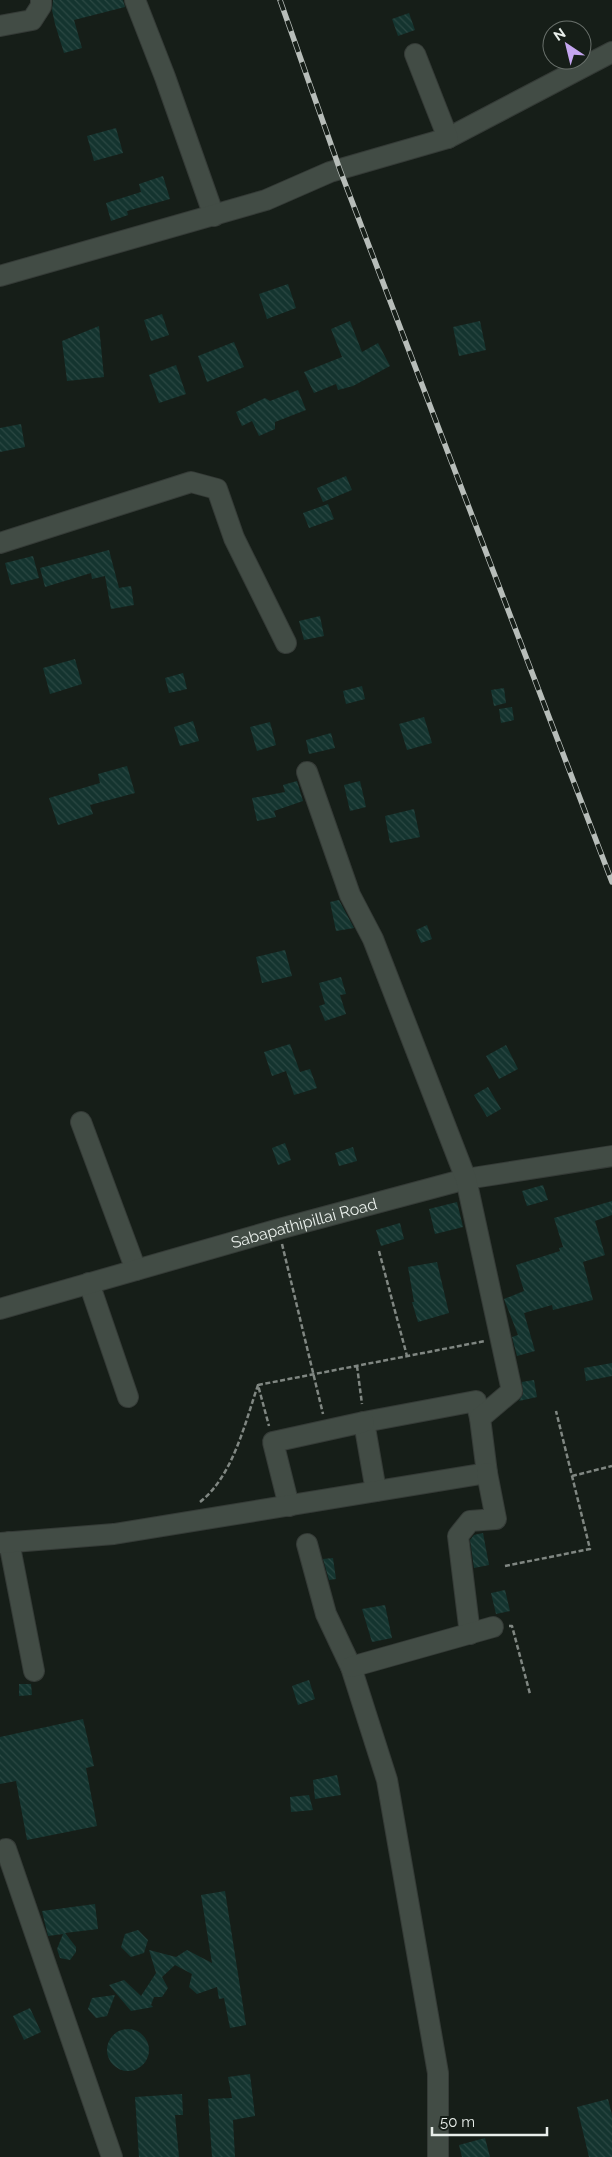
<svg xmlns="http://www.w3.org/2000/svg" width="612" height="2157" font-family="Raleway,sans-serif">
  <style>
    .building { fill: url(#building-back-hatch) }
    .lines { fill: none; stroke-linecap: round; stroke-linejoin: round }
    .minor-casing { stroke: #353b37; stroke-width: 22 }
    .path { stroke: #808782; stroke-width: 2.5; stroke-dasharray: 5 2.5; stroke-linecap: butt }
    .minor { stroke: #424c45; stroke-width: 20 }
    .rail-casing { stroke: #b7bdb9; stroke-width: 5.5 }
    .rail { stroke: #161e18; stroke-width: 4; stroke-dasharray: 11; stroke-linecap: butt }
    .labels { text-anchor: middle; stroke-width: 4; stroke-linejoin: round; paint-order: stroke }
    .street-label { font-size: 16px; fill: #e8eeea; stroke: #161e18 }
  </style>
  <defs>
    <pattern id="building-back-hatch" width="6" height="6" patternUnits="userSpaceOnUse" patternTransform="scale(1.25)"><rect width="6" height="6" fill="#14342f"/><path d="M-1 5l2 2M0 0l6 6M5-1l2 2" fill="none" stroke="#2b4843"/></pattern>
  </defs>
  <rect width="100%" height="100%" fill="#161e18"/>
  <path class="building" d="M53,0H123L125,7L74,20L82,48L64,53L55,24L52,10Z
    M409,13L415,30L398,36L392,19Z
    M116,128L123,153L94,161L87,136Z
    M163,176L170,199L127,211L128,215L111,221L106,203L141,192L139,184Z
    M288,284L296,308L267,319L259,294Z
    M162,314L169,335L151,341L144,320Z
    M350,321L362,352L378,343L390,366L353,386L338,390L336,384L314,393L304,372L342,357L331,329Z
    M480,321L486,350L459,356L453,327Z
    M99,326L104,377L67,381L62,341Z
    M234,342L244,367L207,382L198,356Z
    M176,365L186,394L159,403L149,375Z
    M298,390L306,410L275,422V429L259,436L252,421L242,426L236,412L265,398L270,401Z
    M21,424L25,447L0,452V428Z
    M346,476L352,490L323,502L317,488Z
    M328,504L334,519L309,528L303,513Z
    M109,550L119,588L131,586L134,605L111,609L105,576L92,579L91,573L45,587L40,568Z
    M33,556L39,578L11,585L5,563Z
    M320,616L324,636L304,640L299,621Z
    M75,659L82,684L50,694L43,668Z
    M183,673L187,689L169,693L165,678Z
    M362,686L365,699L346,704L343,691Z
    M504,688L506,703L494,706L491,690Z
    M512,707L514,720L501,723L499,709Z
    M424,717L432,743L407,750L399,724Z
    M193,721L199,741L180,746L174,727Z
    M270,722L276,745L257,751L250,727Z
    M331,733L335,748L309,754L306,740Z
    M127,766L135,793L90,805L93,814L58,825L49,798L100,783L98,774Z
    M297,781L303,801L274,811L276,817L257,821L252,798L285,792L283,785Z
    M360,781L366,807L350,811L344,785Z
    M414,809L420,837L390,843L385,816Z
    M339,900L354,928L336,931L330,902Z
    M427,925L432,939L421,943L416,930Z
    M285,950L292,976L262,983L256,957Z
    M341,977L346,994L340,995L346,1014L325,1021L319,1006L325,1004L319,983Z
    M290,1044L300,1072L310,1069L317,1088L294,1095L286,1071L272,1076L264,1052Z
    M506,1045L518,1069L499,1079L486,1056Z
    M488,1087L501,1109L487,1117L474,1095Z
    M285,1143L291,1160L278,1165L272,1148Z
    M353,1147L357,1161L339,1166L335,1153Z
    M543,1185L548,1200L527,1206L522,1191Z
    M612,1201V1215L595,1221L605,1255L583,1262L593,1300L553,1310L552,1305L524,1313L535,1351L517,1356L512,1337L518,1335L504,1299L524,1291L516,1265L560,1251L559,1248L563,1247L554,1218Z
    M457,1202L463,1227L435,1234L429,1209Z
    M400,1223L404,1239L381,1246L376,1230Z
    M437,1262L449,1313L418,1322L412,1302H414L408,1267Z
    M612,1363V1376L586,1381L584,1368Z
    M534,1380L537,1397L519,1401L523,1394L522,1382Z
    M483,1533L489,1565L474,1568L470,1540L474,1535Z
    M333,1558L336,1579L329,1580L323,1559Z
    M505,1590L510,1611L496,1614L491,1593Z
    M385,1605L392,1638L372,1642L362,1609Z
    M309,1680L315,1699L298,1705L292,1686Z
    M19,1684H31L32,1695L19,1696Z
    M83,1719L94,1766L86,1768L97,1826L27,1840L16,1781L0,1784V1737Z
    M337,1775L341,1795L315,1799L313,1780Z
    M309,1795L313,1810L291,1812L290,1797Z
    M225,1891L246,2025L230,2028L224,1998L219,1999L217,1987L197,1994L189,1987L192,1974L175,1965L162,1977L168,1988L162,1997H154L151,2005L153,2007L131,2011L109,1985L124,1980L141,1996L156,1973L149,1950L176,1957L187,1950L212,1963L201,1895Z
    M95,1904L98,1929L65,1933L76,1947V1952L70,1960L60,1958L57,1949L63,1934L48,1936L42,1911Z
    M138,1930L148,1940L144,1953L131,1957L121,1947L125,1934Z
    M115,1995L107,2016L96,2018L88,2009L92,1998Z
    M30,2008L41,2032L24,2040L13,2016Z
    M107 2050a21 21 0 1 1 42 0a21 21 0 1 1-42 0Z
    M250,2074L255,2116L233,2120L235,2157H212L208,2099L232,2098L228,2077Z
    M182,2094L183,2115H175L179,2157H139L135,2097Z
    M608,2099L612,2115V2157H589L577,2107Z
    M485,2138L490,2157H462L459,2145Z"/>
  <g class="lines">
    <g class="minor-casing">
      <g id="minor">
        <path d="M135,0L165,77L214,216"/>
        <path d="M0,26L32,20L41,6V0"/>
        <path d="M448,138L612,52"/>
        <path d="M0,276L266,200L330,172L448,138L415,54"/>
        <path d="M0,543L191,482L217,489L234,538L286,643"/>
        <path d="M81,1122L136,1270"/>
        <path d="M89,1283L128,1397"/>
        <path id="s1" d="M0,1309L279,1229L466,1179L612,1156"/>
        <path d="M376,1491L364,1422L476,1401L480,1418"/>
        <path d="M289,1506L273,1442L364,1422"/>
        <path d="M9,1542L34,1671"/>
        <path d="M0,1543L114,1534L487,1473L480,1418L512,1391L466,1179L373,939L350,895L307,772"/>
        <path d="M307,1544L326,1614L351,1667L387,1780L438,2073V2157"/>
        <path d="M470,1634L458,1536L470,1521L496,1519L487,1473"/>
        <path d="M351,1667L493,1627"/>
        <path d="M6,1849L112,2157"/>
      </g>
    </g>
    <path class="path" d="M282,1244L323,1414
      M379,1251L407,1356
      M357,1366L362,1404
      M258,1385L485,1341
      M572,1476L612,1466
      M200,1502C233,1476 245,1423 258,1385L269,1426
      M505,1566L590,1549L556,1411
      M509,1626H512L530,1694"/>
    <use href="#minor" class="minor"/>
    <g class="rail-casing">
      <path id="rail" d="M280,0L340,170L612,882"/>
    </g>
    <use href="#rail" class="rail"/>
  </g>
  <g class="labels">
    <g class="street-label">
      <text dy="6" stroke="none"><textPath href="#s1" startOffset="316">Sabapathipillai Road</textPath></text>
    </g>
  </g>
  <g transform="translate(567 45) rotate(325)"><circle r="24" fill="#161e18" stroke="#6a716c"/>
  <path d="M0-4L9 19L0 12L-9 19Z" fill="#c5a6f0"/>
  <text y="-8" font-size="14" font-weight="bold" text-anchor="middle" fill="#e8eeea">N</text>
  </g>
  <path d="M432 2127v8h115v-8" fill="none" stroke="#e8eeea" stroke-width="2.5"/>
  <text x="440" y="2127" font-size="15" fill="#e8eeea" stroke="#161e18" stroke-width="4" paint-order="stroke">50 m</text>
</svg>
